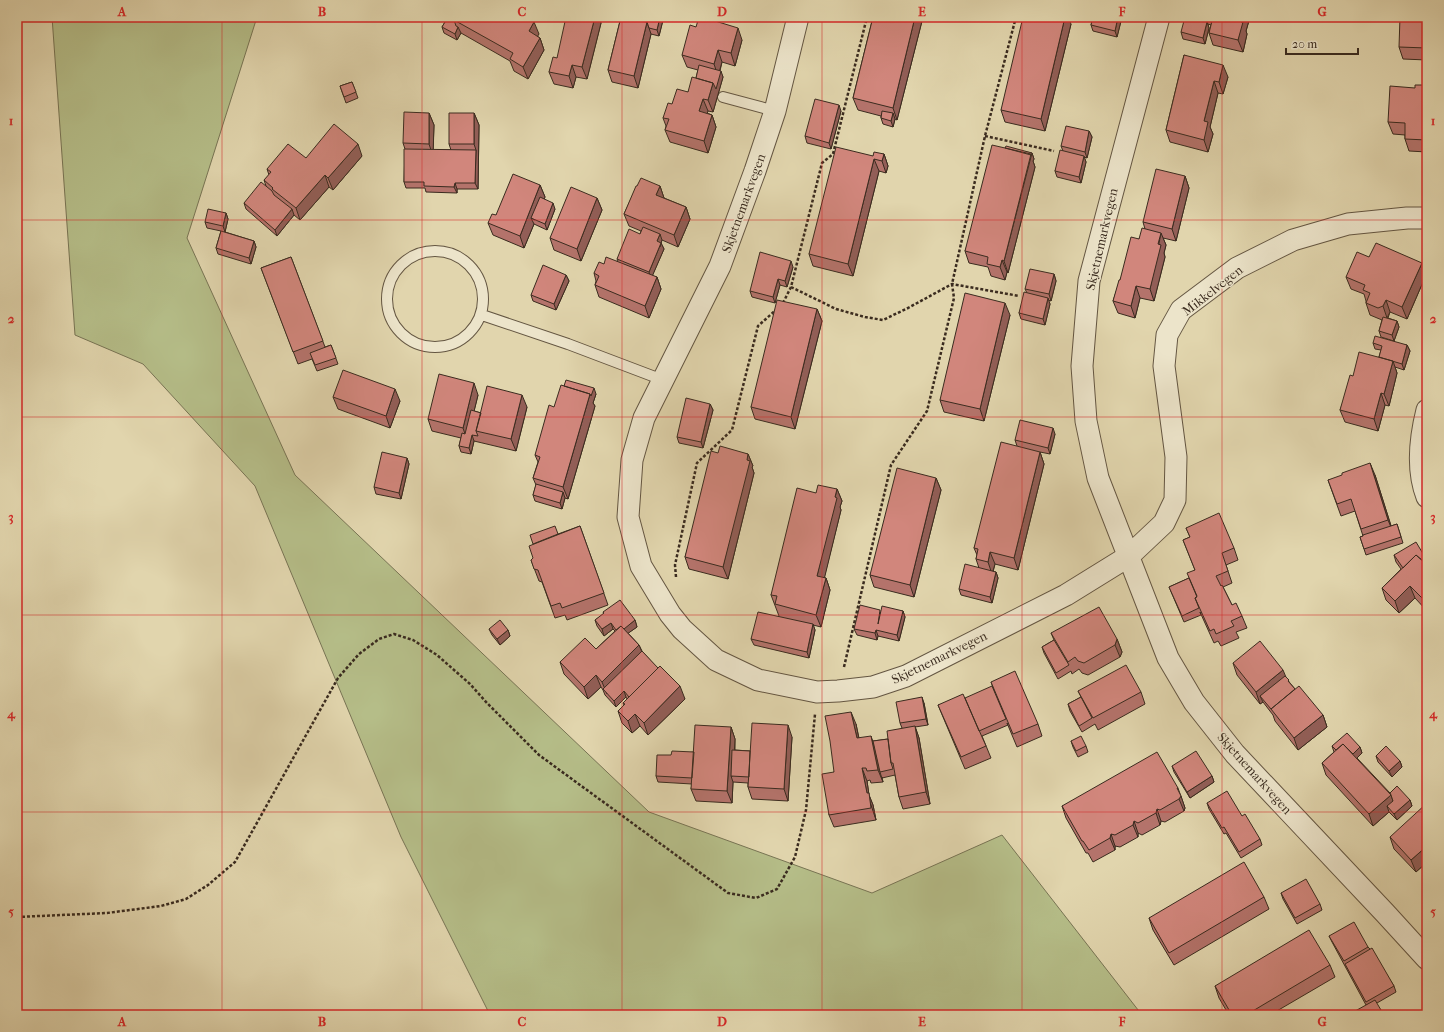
<svg xmlns="http://www.w3.org/2000/svg" width="1444" height="1032" font-family="'IM FELL French Canon',serif">
  <style>
    .green { fill: #b5bd88; stroke: #787454 }
    .lines { fill: none; stroke-linecap: round; stroke-linejoin: round }
    .service-casing { stroke: #645642; stroke-width: 12 }
    .minor-casing { stroke: #645642; stroke-width: 23 }
    .path { stroke: #3a2b1f; stroke-width: 2.5; stroke-dasharray: 3 2; stroke-linecap: butt }
    .service { stroke: #ece4ca; stroke-width: 10 }
    .minor { stroke: #ece4ca; stroke-width: 21 }
    .wall { fill: #b4736b; stroke: #3a2b1f }
    .shaded-wall { fill: #925e57; stroke: #3a2b1f }
    .building { fill: #d1867c; stroke: #3a2b1f }
    .grid { fill: none; stroke: #d62828; stroke-width: 1; stroke-opacity: 0.55 }
    .labels { text-anchor: middle; stroke-width: 3; stroke-linejoin: round; paint-order: stroke }
    .street-label { font-size: 13px; fill: #3a2b1f; stroke: #ece4ca }
    .neatline { fill: none; stroke: #d62828; stroke-width: 1.5 }
    .grid-label { font-size: 13px; text-anchor: middle; font-weight: bold; fill: #d62828 }
  </style>
  <rect width="100%" height="100%" fill="#e1d5ad"/>
  <filter id="stains"><feTurbulence type="fractalNoise" baseFrequency=".005" numOctaves="4"/><feColorMatrix values="0 0 0 0 .2 0 0 0 0 .09 0 0 0 0 .02 0 0 0 .5 -.17"/></filter>
  <radialGradient id="worn" r=".72"><stop offset=".6" stop-color="#630" stop-opacity="0"/><stop offset="1" stop-color="#630" stop-opacity=".3"/></radialGradient>
  <path class="green" d="M52,17H257L187,238L295,475L649,812L872,893L1002,835L1142,1015H490L401,837L255,486L143,364L75,335Z"/>
  <g class="lines">
    <g class="service-casing">
      <path id="service" d="M723,97L775,111
        M387 299a48 48 0 1 1 96 0a48 48 0 1 1-96 0Z
        M482,315L568,344L663,380"/>
    </g>
    <g class="minor-casing">
      <path id="minor" d="M798,17L775,111L755,171L720,266L644,418L632,460L628,517L641,566L670,614L682,629L716,660L758,680L817,692L838,691L873,687L906,676L1066,595L1129,556L1164,523L1175,500L1176,457L1164,366L1167,335L1181,310L1237,268L1293,240L1348,224L1407,218H1427
        M1159,17L1089,281L1082,366L1086,421L1098,478L1168,658L1194,702L1235,754L1385,913L1427,959
        M1427,410C1420,438 1416,469 1427,497"/>
    </g>
    <path class="path" d="M985,136L1054,151
      M791,287L836,309L865,317L883,320L908,308L952,284L1019,296
      M783,303L791,287L822,163L833,154L867,17
      M676,577L675,565L697,463L732,430L758,326L777,309
      M844,667L891,465L927,411L954,298L952,284L985,136L1016,17
      M17,917L107,913L161,906L186,899L208,885L235,862L338,678L359,654L379,639L394,634L413,640L437,655L470,684L487,703L539,755L728,893L756,898L777,889L795,857L806,810L815,714"/>
    <use href="#service" class="service"/>
    <use href="#minor" class="minor"/>
  </g>
  <path class="wall" d="M448,17L539,34L537,36L540,38L544,50L528,79L514,71L510,61L461,33L457,40L444,33L442,27Z
    M621,17H662L663,20L659,36L651,34L638,88L612,82L608,70Z
    M873,17H923L897,120L895,119L893,127L883,124L881,118V116L858,110L853,98Z
    M1093,17H1122L1117,37L1093,31L1091,25Z
    M1200,17H1250L1246,31L1247,34L1243,52L1213,45L1209,33L1211,25L1208,24L1209,28L1205,44L1183,39L1181,32L1201,20Z
    M1427,17V60L1403,59L1399,47Z
    M600,20L601,23L587,79L576,77L573,88L554,84L549,72L557,58Z
    M1071,24L1045,131L1005,122L1001,110Z
    M742,40L735,66L722,62L720,71L723,77L713,112L708,111L707,113L712,115L716,127L708,153L670,142L665,130L666,126L663,118L672,104L688,92L696,78L698,70L687,67L682,55Z
    M1184,55L1228,77L1223,94L1218,93L1210,127L1213,134L1208,152L1170,142L1166,130Z
    M352,82L358,98L346,103L340,86Z
    M1427,85V152L1409,151L1405,139V135L1393,134L1388,122L1415,88Z
    M841,111L831,149L807,143L805,136Z
    M429,113L434,125L433,150H451L449,144L474,113L479,125L478,189H457V193L426,192L425,188H406L404,182L405,149L403,143Z
    M1089,131L1092,137L1087,158L1084,157L1086,162L1081,183L1057,177L1055,171L1063,151L1061,146Z
    M1005,148L1032,153L1034,159L1033,161L1035,167L1008,273L1007,272L1005,280L991,276L988,267L969,263L965,251Z
    M884,154L888,166L886,173L879,171L853,276L813,266L809,254L873,156Z
    M362,156L333,190L329,187L300,220L294,215L277,236L246,209L244,203L266,186L264,180L269,175L267,169L306,158Z
    M1185,176L1189,188L1176,241L1163,238L1166,245L1164,253L1165,257L1154,301L1140,298L1135,318L1118,313L1113,301L1120,280L1139,239L1145,229L1143,222Z
    M540,185L545,197L544,199L555,209L547,230L534,224L524,248L493,235L488,223L496,215Z
    M637,186H660L664,198L686,207L690,219L678,247L662,240L661,243L664,249L652,276L657,277L661,289L649,318L599,297L595,285L596,281L594,273L604,264L618,261L617,259L640,234L641,231L629,226L624,214Z
    M597,198L602,210L581,261L554,250L550,238Z
    M226,213L228,219L225,232L254,241L256,247L251,264L218,254L216,248L221,231L207,228L205,222Z
    M291,257L325,347L331,345L338,364L317,371L312,359L298,364L261,268Z
    M1369,257L1426,275L1407,319L1390,312L1388,318L1397,321L1399,327L1394,341L1381,337L1379,331L1382,320L1370,315L1366,303V301L1364,294L1351,289L1346,277Z
    M793,267L787,287L780,285L775,303L752,297L750,291Z
    M1054,274L1056,281L1051,301L1048,300L1050,304L1045,325L1021,319L1019,313L1027,293L1025,289Z
    M566,275L569,281L556,310L533,301L531,295Z
    M817,309L822,321L795,429L755,419L751,407Z
    M1010,315L984,421L944,412L940,400Z
    M1373,343L1407,345L1410,351L1404,370L1395,367L1397,373L1389,406L1385,405L1378,431L1345,422L1340,410L1353,376L1379,357L1381,350L1375,349Z
    M596,394L593,403L595,406L568,499L565,498L562,509L535,501L533,495L536,485L533,478L538,462L535,455Z
    M478,395L474,411L481,413L527,407L516,451L474,441L471,454L461,452L459,446L461,438L432,431L428,419Z
    M333,397L400,401L390,428L338,409Z
    M710,404L713,410L703,448L679,443L677,437Z
    M1055,434L1050,454L1040,452L1044,464L1018,570L995,564L993,572H996L998,578L992,603L961,595L959,589L979,568L976,559L977,555L974,548L1017,446L1015,440Z
    M718,453L748,454L753,466L752,467L754,473L728,579L689,569L685,557Z
    M407,458L409,464L401,499L376,494L374,487Z
    M1375,475L1391,526L1397,524L1403,543L1366,555L1360,537L1363,536L1355,511L1341,516L1328,480Z
    M936,478L941,490L914,597L874,587L870,575Z
    M837,489L842,501L840,507L841,510L824,578H826L830,590L821,627L813,625L815,630L809,658L754,645L751,639L779,616L771,595L816,493Z
    M580,526L608,605L567,620L565,615L555,618L542,582L539,581L531,560L558,534Z
    M1186,528L1234,548L1238,560L1226,565L1232,583L1223,587L1232,605L1242,616L1247,628L1236,632L1239,638L1221,646L1218,641L1214,643L1200,612L1201,615L1184,622L1169,587L1189,578L1195,570L1183,540L1190,537Z
    M1394,555L1427,563L1426,564L1427,565V611L1415,598L1399,613L1386,600L1382,588L1401,569L1396,562Z
    M903,611L905,617L899,641L878,636L877,640L857,635L854,629L881,612Z
    M603,612L635,620L637,627L628,633L639,645L642,651L685,699L648,735L640,726L632,733L622,723L618,711L624,705L623,703L627,699L626,697L616,707L605,695L603,690L601,687L588,699L564,674L560,662L596,649L615,631L613,629L604,636L597,626L595,620L604,614Z
    M489,629L508,630L510,636L500,645L492,635Z
    M1051,633L1117,639L1122,652L1120,657L1088,675L1082,673L1079,669L1072,674L1071,671L1058,679L1044,653L1042,647L1054,640Z
    M1233,663L1285,676L1290,683L1295,689L1323,715L1327,727L1298,750L1275,721L1273,715L1263,702L1260,704L1237,675Z
    M991,682L1038,724L1042,736L1017,747L1007,723L1008,725L982,736L991,758L965,769L943,717L938,705L995,693Z
    M1078,691L1141,692L1145,704L1098,730L1095,724L1082,732L1070,711L1068,704L1081,697Z
    M924,703L928,725L915,727L919,738L930,804L903,809L899,797L895,775L882,778V777L883,782L871,783L870,780L867,781L869,795L873,805L876,820L834,827L829,815L834,772L856,724L859,738L873,741L888,739L902,728L900,723Z
    M731,727L735,739V750L750,751L792,737L788,801L752,799L748,787V783L733,782L732,803L696,801L691,789L692,784L658,782L656,776L671,755L694,752Z
    M1071,741L1086,746L1088,752L1078,757L1073,747Z
    M1332,746L1360,747L1362,753L1357,758L1390,793L1410,800L1412,806L1397,820L1389,812L1373,826L1326,775L1322,763L1334,752Z
    M1376,756L1400,761L1402,767L1392,777L1378,762Z
    M1172,766L1212,776L1214,782L1190,798L1174,772Z
    M1178,788L1185,808L1184,811L1165,822L1161,821L1160,825L1142,835L1138,833V837L1120,847L1115,846V850L1093,862L1088,853H1086L1066,818L1062,806Z
    M1207,803L1260,839L1262,845L1241,858L1226,833L1224,834L1209,809Z
    M1390,837L1427,862L1416,872L1394,849Z
    M1281,893L1320,904L1322,910L1297,924L1283,899Z
    M1264,897L1269,909L1174,965L1153,930L1149,918Z
    M1329,936L1368,947L1370,949L1394,986L1396,992L1377,1003L1366,1005L1332,942Z
    M1330,965L1335,977L1270,1015H1229L1219,998L1215,986Z"/>
  <path class="shaded-wall" d="M595,17H601L600,20L601,23L587,79L582,67Z
    M660,17H662L663,20L659,36L657,30Z
    M915,17H923L897,120L893,108Z
    M1065,17H1068L1071,24L1045,131L1041,119Z
    M1118,17H1122L1117,37L1115,31Z
    M1242,17H1250L1246,31L1247,34L1243,52L1238,40Z
    M534,22L539,34L533,44L529,31Z
    M647,22L651,34L638,88L634,76Z
    M1207,22L1209,28L1205,44L1203,38Z
    M458,27L461,33L457,40L455,34Z
    M738,28L742,40L735,66L731,53Z
    M540,38L544,50L528,79L523,67Z
    M718,50L722,62L718,76L714,64Z
    M572,65L576,77L573,88L569,76Z
    M1223,65L1228,77L1223,94L1219,82Z
    M721,71L723,77L713,112L708,100L713,83Z
    M1214,81L1218,93L1210,127L1213,134L1208,152L1204,140V121Z
    M703,99L708,111L704,123L699,111Z
    M839,105L841,111L831,149L829,143Z
    M429,113L434,125L433,156L429,144Z
    M474,113L479,125L478,189L475,183L476,150L474,144Z
    M893,113L895,119L893,127L891,121Z
    M712,115L716,127L708,153L704,141Z
    M1089,131L1092,137L1087,158L1085,152Z
    M358,144L362,156L333,190L328,178Z
    M1032,153L1034,159L1033,161L1035,167L1008,273L1004,261Z
    M884,154L888,166L886,173L882,161Z
    M1084,156L1086,162L1081,183L1079,177Z
    M874,159L879,171L853,276L848,264Z
    M325,175L329,187L300,220L296,208Z
    M1185,176L1189,188L1176,241L1172,229Z
    M455,183L457,189V193L454,187Z
    M540,185L545,197L535,220L531,218L534,224L524,248L520,236Z
    M660,186L664,198L660,207L656,195Z
    M597,198L602,210L581,261L577,249Z
    M553,203L555,209L547,230L545,224Z
    M686,207L690,219L678,247L674,235Z
    M292,209L294,215L277,236L275,230Z
    M226,213L228,219L225,232L223,226Z
    M1161,233L1166,245L1164,253L1165,257L1154,301L1150,289Z
    M660,234L662,240L660,247L657,241Z
    M254,241L256,247L251,264L249,258Z
    M661,243L664,249L651,279L649,272Z
    M1002,260L1007,272L1005,280L1000,267Z
    M791,261L793,267L787,287L785,281Z
    M1422,263L1426,275L1407,319L1402,307Z
    M1054,274L1056,281L1051,301L1049,294Z
    M566,275L569,281L556,310L554,304Z
    M657,277L661,289L649,318L645,306Z
    M778,279L780,285L775,303L773,297Z
    M1136,286L1140,298L1135,318L1131,306Z
    M1048,298L1050,304L1045,325L1043,319Z
    M1386,300L1390,312L1387,318L1383,306Z
    M1005,303L1010,315L984,421L980,409Z
    M817,309L822,321L795,429L791,417Z
    M1397,321L1399,327L1394,341L1392,335Z
    M1407,345L1410,351L1404,370L1402,364Z
    M1393,361L1397,373L1389,406L1384,394Z
    M474,383L478,395L467,440L463,428Z
    M594,388L596,394L593,403L595,406L568,499L563,487L590,394Z
    M395,389L400,401L390,428L386,416Z
    M1381,393L1385,405L1378,431L1374,419Z
    M522,395L527,407L516,451L511,439Z
    M710,404L713,410L703,448L701,442Z
    M1053,428L1055,434L1050,454L1048,448Z
    M472,435L474,441L471,454L469,448Z
    M1040,452L1044,464L1018,570L1014,558Z
    M748,454L753,466L752,467L754,473L728,579L723,567Z
    M407,458L409,464L401,499L399,493Z
    M1370,463L1375,475L1393,532L1388,520Z
    M936,478L941,490L914,597L910,585Z
    M837,489L842,501L840,507L841,510L822,588L817,576Z
    M563,492L565,498L562,509L560,503Z
    M990,552L995,564L992,574L988,562Z
    M1425,557L1427,563L1422,567L1420,561Z
    M996,572L998,578L992,603L990,597Z
    M826,578L830,590L821,627L816,615Z
    M1410,586L1415,598L1399,613L1395,601Z
    M903,611L905,617L899,641L897,635Z
    M635,620L637,627L620,639L618,633Z
    M611,623L613,629L604,636L602,629Z
    M813,624L815,630L809,658L807,652Z
    M508,630L510,636L500,645L497,639Z
    M876,630L878,636L877,640L875,633Z
    M1117,639L1122,652L1120,657L1115,645Z
    M639,645L644,657L607,694L602,682Z
    M1283,670L1288,682L1260,696L1263,702L1260,704L1256,692Z
    M596,675L601,687L588,699L584,687Z
    M680,686L685,699L648,735L644,723Z
    M624,691L626,697L616,707L614,701Z
    M922,697L924,703L928,725L926,719Z
    M851,712L856,724L861,750L857,738Z
    M635,714L640,726L632,733L628,721Z
    M1323,715L1327,727L1298,750L1294,738Z
    M788,725L792,737L788,801L784,789Z
    M915,726L919,738L930,804L926,792Z
    M731,727L735,739L733,776H731L733,782L732,803L727,791Z
    M871,736L875,748L880,772L883,782L878,770Z
    M1360,747L1362,753L1354,761L1351,755Z
    M1400,761L1402,767L1392,777L1389,771Z
    M862,768L867,781L869,795L873,805L876,820L867,793Z
    M1212,776L1214,782L1190,798L1187,792Z
    M1391,795L1395,807L1387,806L1389,812L1373,826L1369,814Z
    M1181,796L1185,808L1184,811L1179,799Z
    M1410,800L1412,806L1397,820L1394,814Z
    M1157,809L1161,821L1160,825L1156,813Z
    M1134,821L1138,833V837L1133,825Z
    M1111,834L1115,846V850L1110,838Z
    M1427,846V862L1416,872L1411,860Z"/>
  <path class="building" d="M448,17H456L454,20L456,26L458,27L455,34L442,27Z
    M456,17H526L534,22L529,31L540,38L523,67L510,59L513,53L454,20Z
    M566,17H595L582,67L572,65L569,76L549,72L553,57L557,58Z
    M621,17H638L642,18L641,21L647,22L634,76L608,70Z
    M638,17H660L657,30L649,28L647,22L643,21L642,18Z
    M699,17H702L738,28L731,53L718,50L714,64L682,55L690,25L696,27Z
    M873,17H915L893,108L853,98Z
    M1023,17H1065L1041,119L1001,110Z
    M1093,17H1118L1115,31L1091,25Z
    M1185,17H1189L1207,22L1203,38L1181,32Z
    M1213,17H1242L1241,22H1243L1238,40L1209,33Z
    M1400,17H1427V48L1399,47Z
    M1184,55L1223,65L1219,82L1214,81L1204,121L1208,122L1204,140L1166,130Z
    M699,65L721,71L716,89L713,83L696,78Z
    M692,77L713,83L708,100L703,99L699,111L712,115L704,141L665,130L669,119L663,118L668,103L672,104L677,89L688,92Z
    M352,82L356,92L344,97L340,86Z
    M1415,85H1427V140L1405,139V123L1388,122L1390,86L1415,88Z
    M815,99L839,105L829,143L805,136Z
    M882,111L893,113L891,121L881,118Z
    M404,112L429,113V144L403,143Z
    M449,113H474V144H449Z
    M334,124L358,144L328,178L325,175L296,208L272,189L273,188L264,180L271,172L267,169L288,144L306,158Z
    M1066,126L1089,131L1085,152L1061,146Z
    M992,145L1031,154L1004,261L1002,260L1000,267L987,264L988,257L965,251Z
    M1006,146L1032,153L1031,155L1005,148Z
    M836,147L873,156L874,152L884,154L882,161L874,159L848,264L809,254Z
    M404,149L476,150L475,183H455L454,187L424,186V182H404Z
    M1060,150L1084,156L1079,177L1055,171Z
    M1156,169L1185,176L1172,229L1143,222Z
    M513,174L540,185L520,236L488,223L492,214L496,215Z
    M641,178L660,186L656,195L686,207L674,235L624,214L636,186H637Z
    M261,182L272,191L274,195L292,209L275,230L244,203Z
    M571,187L597,198L577,249L550,238Z
    M540,197L553,203L545,224L531,218Z
    M208,209L226,213L223,226L205,222Z
    M643,227L660,234L657,241L661,243L649,272L617,259L629,229L640,234Z
    M1142,228L1161,233L1158,244L1161,245L1150,289L1136,286L1131,306L1113,301L1119,280H1120L1131,237L1139,239Z
    M221,231L254,241L249,258L216,248Z
    M1376,243L1422,263L1402,307L1386,300L1383,306L1378,308L1366,303L1370,293L1363,290L1365,285L1346,277L1357,252L1369,257Z
    M760,252L791,261L785,281L778,279L773,297L750,291Z
    M291,257L323,341L293,352L261,268Z
    M606,257L657,277L645,306L595,285L599,276L594,273L599,262L604,264Z
    M543,265L566,275L554,304L531,295Z
    M1030,269L1054,274L1049,294L1025,289Z
    M1024,292L1048,298L1043,319L1019,313Z
    M965,293L1005,303L980,409L940,400Z
    M777,300L817,309L791,417L751,407Z
    M1383,317L1397,321L1392,335L1379,331Z
    M1375,336L1407,345L1402,364L1379,357L1382,346L1373,343Z
    M331,345L336,358L315,365L310,353Z
    M1359,352L1393,361L1384,394L1381,393L1374,419L1340,410L1350,375L1353,376Z
    M343,370L395,389L386,416L333,397Z
    M439,374L474,383L463,428L428,419Z
    M566,380L594,388L591,396L590,394L564,386Z
    M561,385L590,394L563,487L533,478L540,457L535,455L549,405L554,407Z
    M487,386L522,395L511,439L476,431Z
    M686,398L710,404L701,442L677,437Z
    M471,410L481,413L476,431L478,436L472,435L469,448L459,446L462,433L465,434Z
    M1020,420L1053,428L1048,448L1015,440Z
    M1001,442L1040,452L1014,558L990,552L988,562L976,559L978,549L974,548Z
    M720,446L748,454L747,460L750,461L723,567L685,557L711,451L718,453Z
    M382,452L407,458L399,493L374,487Z
    M1370,463L1388,520L1361,529L1351,499L1337,504L1328,480L1342,475V473Z
    M897,468L936,478L910,585L870,575Z
    M536,484L563,492L560,503L533,495Z
    M818,485L837,489L835,497L837,498L817,576L826,578L816,615L775,604L777,596L771,595L797,488L816,493Z
    M1219,513L1234,548L1222,553L1228,571L1216,576L1221,586L1222,585L1232,605L1236,603L1242,616L1231,621L1234,626L1216,634L1214,629L1210,631L1195,598L1197,596L1187,573L1195,570L1183,540L1190,537L1186,528Z
    M1397,524L1401,537L1364,549L1360,537L1363,536V535Z
    M555,526L558,534L533,544L530,535Z
    M580,526L604,593L562,608L560,603L551,606L538,570L534,569L531,560L533,558L529,546Z
    M1416,542L1425,557L1422,560L1416,555L1403,568L1394,555Z
    M1416,555L1427,565V603L1410,586L1395,601L1382,588Z
    M965,564L996,572L990,597L959,589Z
    M1189,578L1197,597L1195,598L1199,608L1182,616L1169,587Z
    M620,600L635,620L624,629L621,626L616,630L611,623L602,629L595,620L604,613L603,612Z
    M860,605L880,610L878,624L882,606L903,611L897,635L876,630L875,633L854,629Z
    M1099,607L1117,639L1115,645L1084,663L1078,661L1075,657L1068,662L1051,633Z
    M758,612L813,624L807,652L751,639Z
    M500,620L508,630L497,639L489,629Z
    M621,626L639,645L602,682L596,675L584,687L560,662L585,638L596,649Z
    M1054,640L1069,665L1056,673L1042,647Z
    M1260,641L1283,670L1256,692L1233,663Z
    M642,651L658,668L629,697L624,691L614,701L603,689Z
    M1126,665L1141,692L1093,718L1078,691Z
    M660,666L680,686L644,723L635,714L628,721L618,711L625,704L623,703Z
    M1015,671L1038,724L1013,734L991,682Z
    M1285,676L1289,680L1288,681L1295,689L1271,709L1260,696Z
    M992,686L1006,719L979,731L965,698Z
    M1299,686L1323,715L1294,738L1271,709Z
    M963,694L986,746L961,757L938,705Z
    M922,697L926,719L900,723L896,702Z
    M1081,697L1092,718L1079,726L1068,704Z
    M851,712L857,738L871,736L878,770L867,771L866,768H862L867,793H869L871,808L829,815L822,774L834,772L830,741L825,716Z
    M752,723L788,725L784,789L748,787Z
    M695,725L731,727L727,791L691,789Z
    M915,726L926,792L899,797L893,763H891L887,731Z
    M1347,733L1360,747L1353,754L1343,744L1336,750L1332,746Z
    M1081,736L1086,746L1076,751L1071,741Z
    M888,739L891,763L893,769L880,772L873,741Z
    M1343,744L1391,795L1369,814L1322,763Z
    M1386,746L1400,761L1389,771L1376,756Z
    M732,750L750,751L749,777L731,776Z
    M672,751L694,752L692,778L656,776L657,755H671Z
    M1196,751L1212,776L1187,792L1172,766Z
    M1157,752L1178,788H1177L1181,796L1179,799L1160,810L1157,809L1156,813L1138,823L1134,821L1133,825L1115,835L1111,834L1110,838L1089,850L1083,841H1082L1062,806Z
    M1397,786L1410,800L1394,814L1387,806L1393,801L1391,795L1390,793Z
    M1227,791L1242,816L1245,814L1260,839L1239,852L1224,827L1222,828L1207,803Z
    M1427,803V846L1411,860L1390,837Z
    M1244,862L1264,897L1169,953L1149,918Z
    M1306,879L1320,904L1295,918L1281,893Z
    M1354,922L1368,947L1344,961L1329,936Z
    M1309,930L1330,965L1246,1015H1232L1215,986Z
    M1372,948L1394,986L1366,1002L1345,964Z
    M1375,1000L1384,1015H1348Z"/>
  <path class="grid" d="M222,17V1015M422,17V1015M622,17V1015M822,17V1015M1022,17V1015M1222,17V1015M17,220H1427M17,417H1427M17,615H1427M17,812H1427"/>
  <g class="labels">
    <g class="street-label">
      <text transform="translate(743 203) rotate(-70)" y="5">Skjetnemarkvegen</text>
      <text transform="translate(1101 239) rotate(-77)" y="5">Skjetnemarkvegen</text>
      <text transform="translate(1212 290) rotate(-38)" y="5">Mikkelvegen</text>
      <text transform="translate(939 657) rotate(-26)" y="5">Skjetnemarkvegen</text>
      <text transform="translate(1255 773) rotate(48)" y="5">Skjetnemarkvegen</text>
    </g>
  </g>
  <rect width="1444" height="1032" fill="none" stroke="#e1d5ad" stroke-width="44"/>
  <path d="M1286 48v6h72v-6" fill="none" stroke="#3a2b1f" stroke-width="2"/>
  <text x="1292" y="48" font-size="12" fill="#3a2b1f" stroke="#ece4ca" stroke-width="3" paint-order="stroke">20 m</text>
  <rect x="22" y="22" width="1400" height="988" class="neatline"/>
  <g class="grid-label">
    <text x="122" y="16">A</text>
    <text x="322" y="16">B</text>
    <text x="522" y="16">C</text>
    <text x="722" y="16">D</text>
    <text x="922" y="16">E</text>
    <text x="1122" y="16">F</text>
    <text x="1322" y="16">G</text>
    <text x="11" y="125">1</text>
    <text x="1433" y="125">1</text>
    <text x="11" y="323">2</text>
    <text x="1433" y="323">2</text>
    <text x="11" y="521">3</text>
    <text x="1433" y="521">3</text>
    <text x="11" y="718">4</text>
    <text x="1433" y="718">4</text>
    <text x="11" y="916">5</text>
    <text x="1433" y="916">5</text>
    <text x="122" y="1026">A</text>
    <text x="322" y="1026">B</text>
    <text x="522" y="1026">C</text>
    <text x="722" y="1026">D</text>
    <text x="922" y="1026">E</text>
    <text x="1122" y="1026">F</text>
    <text x="1322" y="1026">G</text>
  </g>
  <rect width="100%" height="100%" filter="url(#stains)"/>
  <rect width="100%" height="100%" fill="url(#worn)"/>
</svg>
